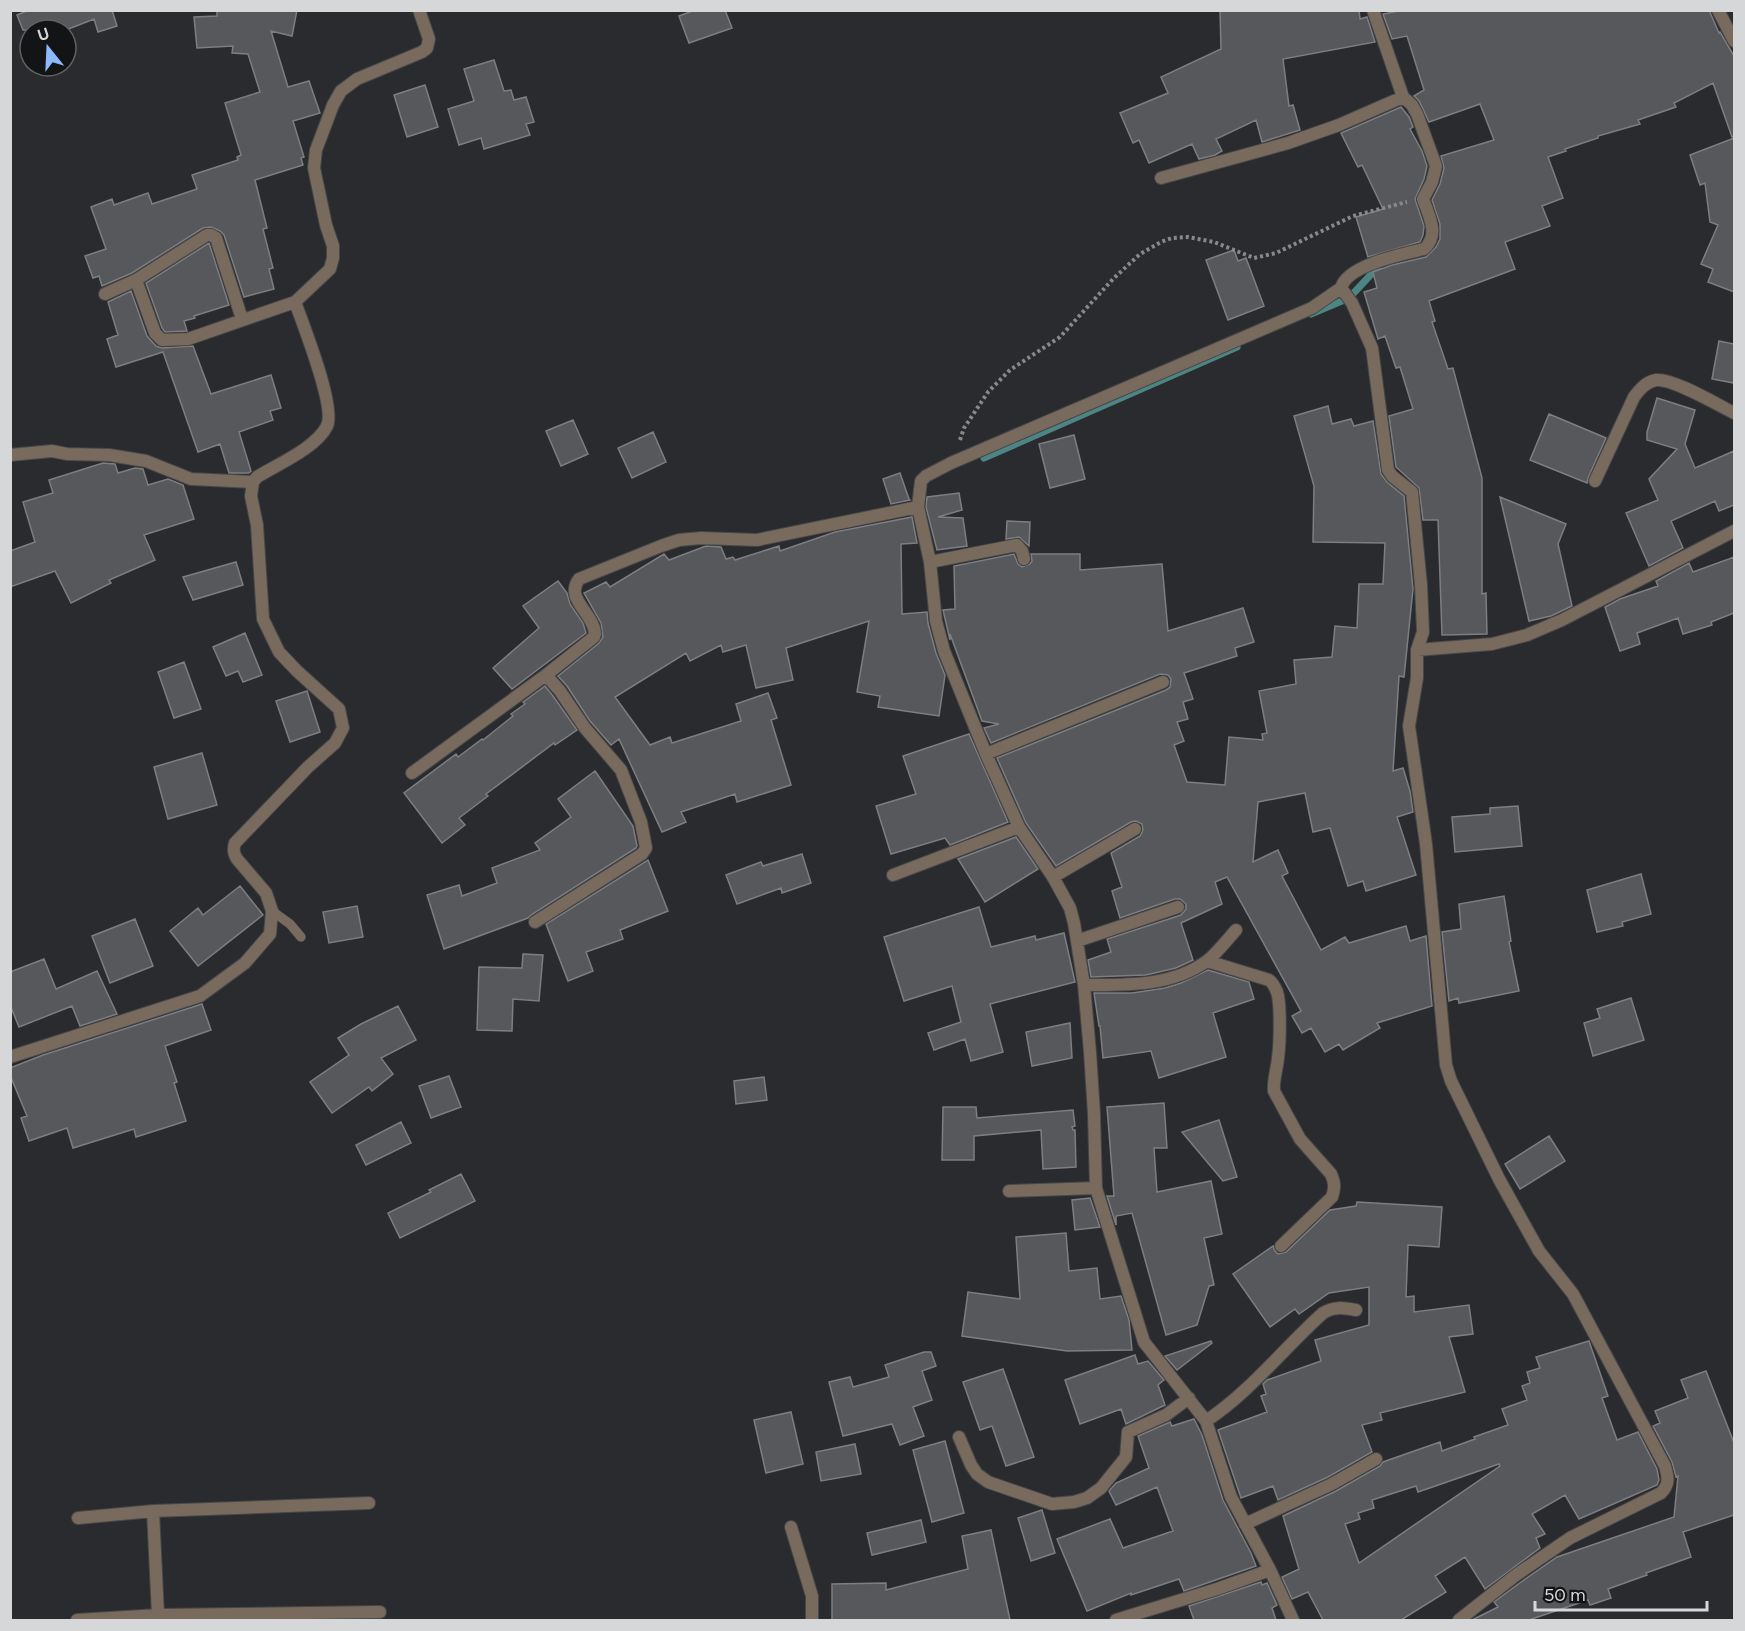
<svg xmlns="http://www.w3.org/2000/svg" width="1745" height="1631" font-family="Figtree,sans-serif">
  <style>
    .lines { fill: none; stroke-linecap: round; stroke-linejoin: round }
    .stream { stroke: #4d8585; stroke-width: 7 }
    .building { fill: #56585b; stroke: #7d7e82; stroke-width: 1.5; fill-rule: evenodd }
    .lane-casing { stroke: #464749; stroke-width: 10 }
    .street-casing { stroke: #464749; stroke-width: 14 }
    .path { stroke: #88898b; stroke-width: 4; stroke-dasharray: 3 3; stroke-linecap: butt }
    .lane { stroke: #786a5d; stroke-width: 9 }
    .street { stroke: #786a5d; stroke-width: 12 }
  </style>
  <rect width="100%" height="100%" fill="#2a2b2e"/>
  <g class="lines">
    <path class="stream" d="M1311,314L1349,298L1378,267
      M984,458L1237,347"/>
  </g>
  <path class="building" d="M29,10H112L117,26L98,32L94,19L66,30H23L17,15Z
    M217,10H297L292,36L271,31L288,87L309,81L320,113L293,121L304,157L301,158L303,165L255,180L267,228L263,229L273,268L269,269L274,289L244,297L224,235L220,231L211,227L203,228L132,273L102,286L99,276L93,278L85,256L106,249L91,207L112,199L114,205L148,193L152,204L197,189L192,175L238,160L237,157L241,155L225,103L260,92L248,54L232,53L233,46L197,48L194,17L217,16Z
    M695,10H725L732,28L689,43L679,16Z
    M1220,10H1359L1360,19L1367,17L1375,42L1283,59L1289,106L1293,105L1300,130L1262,142L1256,120L1216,139L1222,151L1215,155L1199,159L1192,144L1149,163L1139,140L1133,143L1120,113L1168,93L1161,77L1221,49Z
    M1404,10H1709L1719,33L1720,32L1734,56V136L1732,137L1713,83L1674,103L1676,107L1638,120L1640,124L1598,136V138L1565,149L1566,151L1548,157L1563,198L1542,206L1550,226L1505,242L1515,269L1429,301L1435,321L1432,322L1448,369L1453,368L1482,478V594L1486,593L1487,634L1442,635L1438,520H1423L1419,488L1396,467L1389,416L1413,409L1400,367L1396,368L1385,336L1378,339L1364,292L1377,288L1373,272L1392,265L1426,257L1436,247L1440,239V224L1432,200L1440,184L1444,168L1441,156L1494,140L1480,104L1429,122L1419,101L1414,96L1424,90L1407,36L1392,39L1383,14Z
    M494,60L504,91L511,90L514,100L526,97L534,122L526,124L530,135L484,149L481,138L459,145L448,109L474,101L464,69Z
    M425,85L438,127L407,137L394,95Z
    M1401,107L1409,117L1413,127L1410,129L1422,151L1427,166L1424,179L1415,199L1424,226L1423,235L1420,242L1368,257L1356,217L1383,209L1362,165L1358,167L1341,133Z
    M1734,138V292L1708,282L1713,269L1701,264L1718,225L1710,222L1705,183L1700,185L1690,155Z
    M209,243L229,305L194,316L195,318L184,321L187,331L165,332L162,328L146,283Z
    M1234,250L1238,261L1246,258L1264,306L1228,320L1206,260Z
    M131,291L147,336L156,346L162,348L193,346L211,394L271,375L281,408L270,411L273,420L239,432L251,471L249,473H229L220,444L198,452L163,352L116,367L107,339L118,335L108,302Z
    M1719,341L1734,344V383L1712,379Z
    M1657,398L1695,410L1685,444L1695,468L1734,451V505L1719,511L1715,501L1671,521L1683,548L1649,566L1626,513L1658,500L1649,479L1677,449L1647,440V432Z
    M1328,406L1332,424L1351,419L1354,426L1373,421L1381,474L1387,482L1404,496L1413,589L1404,677L1399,676L1393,771L1403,768L1410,791L1413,812L1397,817L1416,875L1366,891L1363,881L1348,886L1330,828L1313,832L1305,793L1258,802L1253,862L1278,850L1288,873L1282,876L1321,950L1345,937L1349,943L1406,926L1410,941L1426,936L1432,1006L1377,1023L1380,1028L1343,1050L1339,1044L1325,1052L1311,1028L1302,1033L1292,1016L1301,1011L1227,877L1215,882L1222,904L1181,923L1193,960L1176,968L1146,975L1091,977L1088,960L1111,952L1107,939L1181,915L1186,909V904L1180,899H1175L1120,918L1112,891L1122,887L1111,853L1140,836L1143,830L1142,824L1136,821L1131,822L1056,866L1026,823L997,758L1166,690L1170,687L1171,679L1168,675L1160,674L991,743L984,728L999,724L982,721L950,634V640L943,610L955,609L954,566L1014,554L1018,564L1022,567L1030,564L1032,561L1031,554H1080V570L1162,564L1168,631L1243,608L1254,642L1235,648L1237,656L1184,673L1193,699L1183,702L1188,719L1177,722L1184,741L1174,745L1187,782L1225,785L1229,737L1263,740L1262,734L1267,733L1259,691L1296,684L1294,660L1332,657L1335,626L1357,628L1359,584H1383L1385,543L1313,542L1314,486L1294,416Z
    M1549,414L1606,438L1588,478L1587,483L1530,460Z
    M573,420L588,454L561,466L546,431Z
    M653,432L666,462L632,478L618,448Z
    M1074,435L1085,479L1050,488L1039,444Z
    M103,463L115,464L118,473L135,468L143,469L148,485L168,479L183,485L194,519L144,535L155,560L109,580L111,583L71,603L55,571L10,587V551L35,542L23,502L53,493L49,480Z
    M900,473L909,499L910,500L891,504L883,479Z
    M959,493L962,510L938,517L963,518L967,546L937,550L926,507L927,497Z
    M1500,497L1566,524L1558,544L1572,606L1551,616L1529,621Z
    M912,517L917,543L901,544L902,614L927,612L928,623L936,653L945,675L939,716L878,707L880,696L857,692L869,621L786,648L793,680L756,688L746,645L723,652L721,645L690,661L686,653L615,697L650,745L670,737L672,743L741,721L736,704L768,693L777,718L771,720L791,785L737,802L735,794L681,812L686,822L662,832L619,739L611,745L590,721L567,686L558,676L599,643L603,637L601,623L584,593L606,582L610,587L664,554L669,560L706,546L721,547L726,559L733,557L735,560L779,546L780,551L835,532Z
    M1007,521L1030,522L1029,546L1019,537L1006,539Z
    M1734,557V613L1711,622L1712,625L1683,634L1678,618L1637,633L1640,644L1620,651L1605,607L1620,599L1658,586L1656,581L1689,563L1693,572Z
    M236,562L243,585L193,600L183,577Z
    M558,581L567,593L570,604L583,623L586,633L512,689L493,668L539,628L523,606Z
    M245,633L262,675L243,682L238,671L226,676L213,647Z
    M184,662L201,709L174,718L158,672Z
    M545,686L553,696L577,730L555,745L554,743L486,794L488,796L459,818L465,825L442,843L404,793L456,754L458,757L482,739L483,740L513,716L511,714L525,704L523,702Z
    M307,691L320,732L290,742L276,701Z
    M969,734L1008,822L950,845L945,838L891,854L876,806L916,794L903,756Z
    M202,753L217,805L168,819L154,767Z
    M595,771L633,826L637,846L636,848L531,915L528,918L444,949L427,895L459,885L462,896L497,883L492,868L540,850L535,843L571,817L558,799Z
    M1518,806L1522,846L1455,852L1452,817L1490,814V808Z
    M1016,837L1038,869L985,902L958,859Z
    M802,854L811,883L782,893L781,888L737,904L726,875L761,862L763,866Z
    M648,860L668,911L620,930L623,939L586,952L593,971L568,981L546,924Z
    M1641,874L1651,914L1622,922L1623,926L1597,932L1587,890Z
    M240,886L263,915L198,966L170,931L198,908L203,915Z
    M1504,896L1511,941L1509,942L1519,991L1459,1003L1458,998L1449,1001L1442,932L1461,929L1459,904Z
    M357,906L363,937L329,943L323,912Z
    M979,907L991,947L1035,936L1036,940L1064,933L1075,982L990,1004L1003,1052L971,1061L965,1039L934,1050L928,1033L961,1022L952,986L904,1001L884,937Z
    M135,919L153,966L110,983L92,936Z
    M523,954L543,955L539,1001L513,999L512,1031L477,1030L479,967L522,968Z
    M44,959L56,989L97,971L117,1014L80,1026L72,1006L19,1027L10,1005V972Z
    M1208,970L1249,982L1254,999L1213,1013L1226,1057L1159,1078L1151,1051L1103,1058L1100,1026H1099L1094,993H1132L1165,988L1181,983Z
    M1631,998L1644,1040L1593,1056L1584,1023L1600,1018L1597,1009Z
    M202,1004L211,1030L165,1046L177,1082L174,1083L186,1121L136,1137L134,1129L73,1148L67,1128L29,1141L21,1118L27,1116L10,1075V1068L43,1055Z
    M398,1006L416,1040L381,1058L393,1074L372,1091L369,1087L332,1113L310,1082L349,1055L338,1038L361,1024Z
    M1070,1023L1072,1058L1032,1066L1026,1032Z
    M449,1076L461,1107L431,1118L419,1086Z
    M764,1077L767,1100L736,1104L734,1081Z
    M1164,1103L1167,1148H1154L1157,1192L1211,1181L1222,1234L1204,1238L1214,1285L1209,1286L1197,1325L1166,1335L1132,1213L1116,1216V1225L1107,1196H1114L1107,1107Z
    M943,1107H976L977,1118L1073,1110L1075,1126L1072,1127L1073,1130H1075L1076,1167L1043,1169L1041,1130L974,1136V1160H942Z
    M1219,1120L1237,1177L1223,1181L1182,1132Z
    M401,1122L411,1143L366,1165L356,1145Z
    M1549,1136L1565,1161L1520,1189L1505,1164Z
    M461,1174L475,1201L400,1238L388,1213L431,1192L429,1190Z
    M1090,1198L1100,1227L1075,1230L1072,1200Z
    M1357,1202L1442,1207L1439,1247L1408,1245L1406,1297L1414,1296V1312L1469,1305L1473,1334L1449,1337L1465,1392L1380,1413L1382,1420L1362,1425L1372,1452L1328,1477L1278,1500L1273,1486L1241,1498L1218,1430L1267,1412L1261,1396L1266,1394L1263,1384L1267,1380L1321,1361L1315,1340L1369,1325V1287L1329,1293L1299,1314L1295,1309L1270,1327L1233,1274L1273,1246L1275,1251L1278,1254L1286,1252L1330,1210L1356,1206Z
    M1066,1233L1069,1271L1097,1268L1100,1299L1121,1296L1129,1320L1132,1350L1067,1351L962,1336L968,1292L1020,1299L1016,1237Z
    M1211,1341L1212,1343L1177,1370L1165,1356Z
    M1589,1341L1608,1396L1602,1398L1617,1440L1638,1432L1657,1469L1659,1480L1657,1485L1579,1519L1565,1495L1532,1514L1545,1534L1536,1538L1540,1548L1485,1589L1465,1557L1435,1576L1446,1592L1401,1620H1323L1308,1592L1292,1599L1282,1577L1299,1569L1283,1516L1336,1491L1380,1466L1383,1462L1440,1442L1442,1451L1475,1439L1474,1437L1508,1425L1502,1409L1527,1400L1522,1386L1530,1383L1527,1372L1540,1368L1536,1357ZM1499,1464L1500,1466L1359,1563L1345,1524L1360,1519L1358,1513L1374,1508L1372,1500L1416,1486L1418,1492Z
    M924,1352H931L936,1366L922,1371L932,1400L913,1407L924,1436L900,1445L892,1424L843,1436L829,1382L850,1377L853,1387L889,1377L885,1365Z
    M1135,1355L1138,1364L1148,1361L1164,1380L1158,1385L1165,1405L1126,1424L1121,1409L1080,1424L1065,1380Z
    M1003,1369L1034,1457L1006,1466L992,1426L980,1430L963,1382Z
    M1706,1371L1734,1443V1515L1683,1532L1691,1557L1646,1573L1647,1575L1608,1589L1611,1598L1590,1605L1588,1600L1529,1620H1472L1498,1607L1494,1602L1521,1582L1557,1557L1674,1517L1678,1476L1676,1477L1672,1462L1653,1426L1660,1423L1655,1411L1688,1398L1681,1380Z
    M791,1412L803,1464L766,1473L754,1420Z
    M1194,1419L1202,1435L1223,1500L1251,1553L1256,1566L1184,1591L1179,1579L1131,1595V1593L1087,1611L1057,1539L1110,1519L1123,1548L1173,1531L1157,1487L1116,1505L1109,1491L1116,1483L1149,1468L1138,1436L1170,1422L1172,1426Z
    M945,1441L964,1513L932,1522L913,1450Z
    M855,1444L861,1474L821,1481L816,1452Z
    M1042,1510L1055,1553L1031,1561L1018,1518Z
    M921,1520L926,1542L872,1555L867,1533Z
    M991,1530L1010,1620H832V1584L886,1583V1590L968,1569L962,1536Z
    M1261,1582L1262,1585L1267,1583L1277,1605L1272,1608L1276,1620H1194L1189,1606Z"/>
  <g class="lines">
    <g class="lane-casing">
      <path id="lane" d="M272,911L290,924L301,937"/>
    </g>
    <g class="street-casing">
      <path id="street" d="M1373,10L1403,97L1412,105L1417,114L1436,166L1432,182L1423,199C1429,216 1440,235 1424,249C1403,254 1347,265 1341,288L1352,303L1372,348L1388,470L1392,476L1412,492L1421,585L1423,632L1417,650V678L1409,726L1426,844L1446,1065L1451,1081L1499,1179L1539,1251L1573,1294L1665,1466C1668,1477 1670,1484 1661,1493L1570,1538L1516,1575L1459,1620
        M1718,10L1734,41
        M1161,178L1288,143L1339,125L1403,97
        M136,280L155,333L162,340L188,339L295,302
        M105,294L136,280L207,235H211L216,238L242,319
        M10,455L52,451L67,454L109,455L146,461L191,479L253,482
        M1595,481L1634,397C1640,389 1646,382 1656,380C1673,378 1718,405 1734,413
        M930,562L1017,545L1022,551L1024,559
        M1417,650L1492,644L1527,635L1562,620L1734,531
        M986,754L1163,682
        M412,773L546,675L594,637L595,634C594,613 564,599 579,579L661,546L679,540L701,538L757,540L918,507
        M893,875L1019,827
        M1053,877L1135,829
        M535,922L642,854L646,848L641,822L621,770L585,728L560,691L546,675
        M1077,941L1178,907
        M1207,961L1269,980C1273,983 1275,987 1277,992C1281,1004 1280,1044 1278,1058C1277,1069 1273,1080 1274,1091L1300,1139L1331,1174C1335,1183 1335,1188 1332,1197L1281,1246
        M1084,985C1125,985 1171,987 1207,961C1217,953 1227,940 1236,930
        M10,1057L200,996L245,963L270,934L272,911L266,893L237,859C233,853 233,849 235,843L308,767L335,743L343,728L339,709L297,671L279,652L263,619L257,525L251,496L253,482L257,477C278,464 316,448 327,426C336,407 303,324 295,302L330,269L333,258V246L326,225L314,168L316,150L333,105L341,91L357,79L422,52L427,48L429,39L419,10
        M1009,1191L1096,1188
        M1206,1421C1250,1392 1283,1349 1323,1313C1334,1306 1344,1308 1356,1310
        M959,1437L971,1465L977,1474L988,1482L1052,1504L1074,1502L1087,1498L1101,1488L1126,1457L1128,1432L1166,1415L1189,1398
        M78,1518L153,1511
        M1245,1524L1332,1484L1376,1459
        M791,1527L812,1596V1620
        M77,1620L158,1615L380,1612
        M157,1620L158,1615L153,1511L369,1503
        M1116,1620L1217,1589L1270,1570
        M1293,1620L1270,1570L1231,1497L1206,1421L1144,1342L1096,1188L1094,1114L1090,1052L1084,985L1074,923L1070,908L1053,877L1019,827L986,754L944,651L936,621L930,562L918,507L921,481L926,476L951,463L1312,308L1341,288"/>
    </g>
    <path class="path" d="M960,440L964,428L988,392L1010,370L1060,337L1113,279L1140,254L1161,242L1172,238L1188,237L1214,242L1254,258L1276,253L1353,216L1407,202"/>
    <use href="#lane" class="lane"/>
    <use href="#street" class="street"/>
  </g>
  <rect width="1745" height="1631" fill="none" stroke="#d6d7d9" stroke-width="24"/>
  <g transform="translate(48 48) rotate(342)"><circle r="28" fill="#131415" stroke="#616263" stroke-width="1.5"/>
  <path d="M0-4.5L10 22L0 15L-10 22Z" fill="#8db9fc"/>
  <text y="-9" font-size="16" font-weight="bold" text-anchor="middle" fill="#d6d7d9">U</text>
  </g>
  <path d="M1535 1601v9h172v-9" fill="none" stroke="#d6d7d9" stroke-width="3"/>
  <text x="1544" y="1601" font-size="18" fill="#d6d7d9" stroke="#131415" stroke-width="4.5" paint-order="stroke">50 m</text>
</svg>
